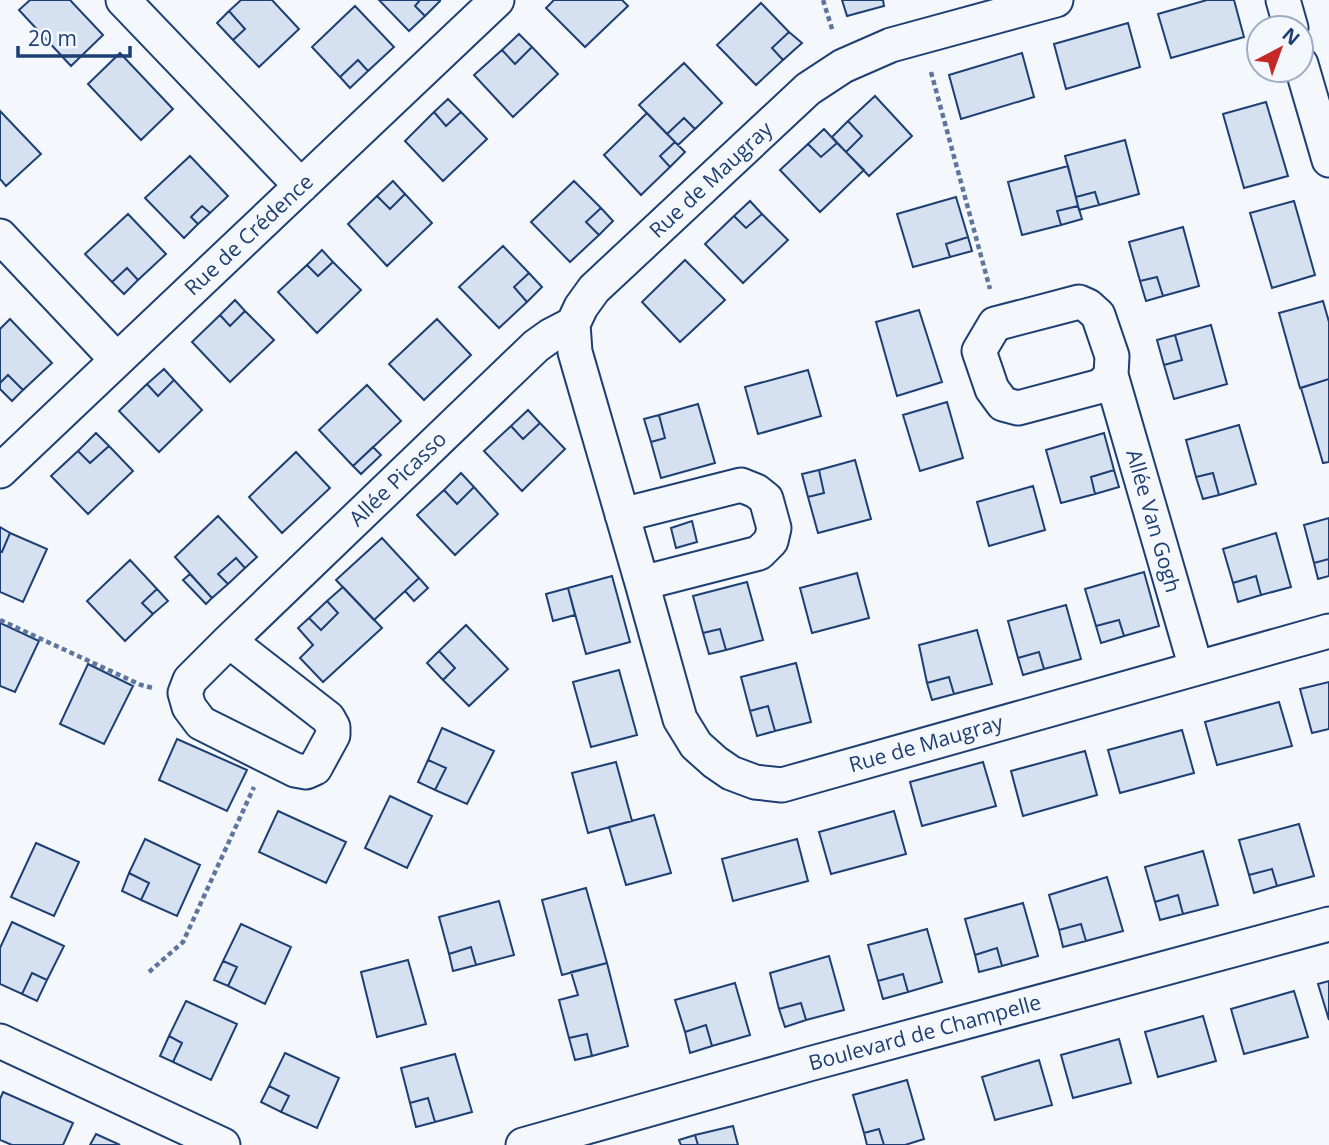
<svg xmlns="http://www.w3.org/2000/svg" width="1329" height="1145" font-family="'Open Sans',sans-serif">
  <style>
    .building { fill: #d5e0f0; stroke: #1d3f73; stroke-width: 2 }
    .lines { fill: none; stroke-linecap: round; stroke-linejoin: round }
    .street-casing { stroke: #1d3f73; stroke-width: 37 }
    .path { stroke: #5e769c; stroke-width: 4.5; stroke-dasharray: 5 3.5; stroke-linecap: butt }
    .street { stroke: #f4f7fb; stroke-width: 33 }
    .labels { text-anchor: middle; stroke-width: 5; stroke-linejoin: round; paint-order: stroke }
    .street-label { font-size: 21px; fill: #1d3f73; stroke: #f4f7fb }
  </style>
  <rect width="100%" height="100%" fill="#f4f7fb"/>
  <path class="building" d="M30,0H70L103,35L71,66L19,10Z
    M241,0H272L299,29L259,67L233,40L245,29L229,11Z
    M379,0H420L415,6L425,16L409,31Z
    M420,0H440V1L425,16L415,6Z
    M554,0H622L628,6L585,47L546,8Z
    M842,0H883L884,6L847,16Z
    M1207,0H1234L1244,37L1171,58L1158,14Z
    M761,3L789,32L772,48L783,60L756,85L717,45Z
    M355,6L394,47L368,71L358,60L340,77L312,47Z
    M229,11L245,29L233,40L217,23Z
    M1128,23L1140,67L1066,89L1054,44Z
    M789,32L802,43L783,60L772,48Z
    M519,34L532,47L515,64L502,50Z
    M532,47L558,74L513,117L474,75L502,50L515,64Z
    M120,53L173,109L141,140L88,84Z
    M1022,53L1034,97L961,119L949,75Z
    M358,60L368,71L350,88L340,77Z
    M684,63L722,103L695,129L684,118L667,134L639,105Z
    M875,96L912,136L869,176L846,152L862,136L848,121Z
    M448,99L461,112L446,126L434,112Z
    M1266,102L1288,176L1244,188L1223,114Z
    M0,111L41,154L6,186L0,179Z
    M434,112L446,126L461,112L487,139L443,181L405,141Z
    M647,113L675,142L660,156L670,167L641,195L604,155Z
    M684,118L695,129L678,145L667,134Z
    M848,121L862,136L846,152L832,137Z
    M824,129L837,143L821,157L808,144Z
    M1125,140L1139,194L1099,205L1095,192L1076,197L1065,156Z
    M675,142L685,152L670,167L660,156Z
    M837,143L864,170L820,212L780,170L808,144L821,157Z
    M190,156L228,196L210,213L202,206L191,217L198,224L184,238L145,198Z
    M1068,166L1078,206L1057,211L1061,225L1022,235L1008,182Z
    M393,181L405,194L390,209L377,196Z
    M574,181L601,208L586,222L599,235L570,262L531,222Z
    M1095,192L1099,205L1079,210L1076,197Z
    M405,194L432,223L387,266L348,224L377,196L390,209Z
    M956,197L968,237L946,244L950,257L913,267L897,214Z
    M750,201L762,214L746,228L734,216Z
    M1294,201L1315,275L1272,288L1250,213Z
    M202,206L210,213L198,224L191,217Z
    M1078,206L1082,219L1061,225L1057,211Z
    M601,208L613,221L599,235L586,222Z
    M128,214L166,254L138,280L127,268L112,282L85,254Z
    M762,214L788,240L743,283L705,244L734,216L746,228Z
    M1183,227L1199,286L1163,296L1157,277L1140,281L1129,242Z
    M968,237L972,251L950,257L946,244Z
    M503,246L529,273L514,287L527,302L499,328L459,287Z
    M322,250L333,262L318,276L307,265Z
    M685,260L725,300L680,342L642,302Z
    M333,262L361,290L317,333L278,292L307,265L318,276Z
    M127,268L138,280L124,294L112,282Z
    M529,273L542,287L527,302L514,287Z
    M1157,277L1163,296L1146,301L1140,281Z
    M235,300L245,311L230,326L220,315Z
    M1323,301L1329,322V379L1300,388L1279,313Z
    M919,310L942,382L897,396L876,322Z
    M245,311L274,340L230,382L192,342L220,315L230,326Z
    M10,319L52,363L23,390L8,375L0,383V329Z
    M437,319L471,355L424,400L389,364Z
    M1211,325L1227,384L1174,399L1164,365L1182,360L1175,335Z
    M1175,335L1182,360L1164,365L1157,340Z
    M164,369L174,380L158,396L147,384Z
    M808,370L821,416L758,434L745,387Z
    M8,375L23,390L12,401L0,389V383Z
    M1329,379V462L1323,463L1301,388Z
    M174,380L202,410L159,452L119,411L147,384L158,396Z
    M367,385L401,421L353,466L319,430Z
    M947,402L963,458L920,471L903,415Z
    M698,404L715,463L661,478L651,442L665,438L659,415Z
    M528,410L540,423L523,439L511,426Z
    M659,415L665,438L651,442L644,419Z
    M540,423L565,449L522,491L484,451L511,426L523,439Z
    M1239,425L1256,484L1219,495L1213,473L1196,477L1186,440Z
    M96,433L109,446L90,463L78,451Z
    M1104,433L1114,470L1091,477L1095,494L1061,503L1046,450Z
    M109,446L133,471L88,514L51,476L78,451L90,463Z
    M373,447L381,455L361,474L353,466Z
    M296,452L330,488L282,533L249,497Z
    M855,460L871,519L818,533L808,497L824,493L819,470Z
    M819,470L824,493L808,497L802,474Z
    M1114,470L1119,487L1095,494L1091,477Z
    M461,473L474,487L457,504L444,490Z
    M1213,473L1219,495L1203,499L1196,477Z
    M1033,486L1045,530L989,546L977,502Z
    M474,487L498,514L455,555L417,515L444,490L457,504Z
    M218,516L257,557L245,568L236,558L218,574L228,584L212,598L175,557Z
    M1329,518V559L1314,563L1304,525Z
    M692,521L697,542L676,548L671,528Z
    M0,527L10,533L2,552L0,551Z
    M10,533L47,549L23,602L0,592V551L2,552Z
    M1276,533L1291,587L1261,595L1256,576L1233,583L1223,549Z
    M382,538L419,578L374,620L336,580Z
    M236,558L245,568L228,584L218,574Z
    M1329,559V576L1318,579L1314,563Z
    M130,560L157,589L142,603L153,614L125,641L87,601Z
    M1144,572L1159,626L1124,636L1119,620L1096,626L1085,589Z
    M857,573L869,618L812,633L800,588Z
    M190,574L212,598L206,604L183,580Z
    M612,576L630,642L586,654L568,588Z
    M1256,576L1261,595L1238,602L1233,583Z
    M419,578L428,588L414,601L405,591Z
    M747,582L763,640L726,650L720,629L703,633L693,596Z
    M343,587L382,628L323,682L300,658L313,645L298,628L309,618L321,630L338,613L327,601Z
    M568,588L575,615L553,621L546,594Z
    M157,589L168,601L153,614L142,603Z
    M327,601L338,613L321,630L309,618Z
    M1066,605L1081,659L1044,669L1039,652L1018,658L1008,621Z
    M1119,620L1124,636L1101,643L1096,626Z
    M0,623L39,641L15,692L0,686Z
    M466,625L508,669L469,706L443,680L455,668L439,651Z
    M720,629L726,650L709,654L703,633Z
    M977,630L992,684L954,694L949,677L927,683L919,645Z
    M439,651L455,668L443,680L427,663Z
    M1039,652L1044,669L1023,675L1018,658Z
    M796,663L811,722L775,731L768,706L750,711L741,677Z
    M88,664L133,686L104,744L60,724Z
    M619,670L637,735L591,747L573,682Z
    M949,677L954,694L932,700L927,683Z
    M1329,682V729L1312,733L1300,689Z
    M1279,702L1292,746L1217,765L1205,722Z
    M768,706L775,731L757,736L750,711Z
    M442,728L494,751L467,804L435,790L446,768L428,760Z
    M1182,730L1194,773L1120,793L1108,750Z
    M177,739L247,770L227,811L159,780Z
    M1085,751L1097,795L1023,816L1011,771Z
    M428,760L446,768L435,790L418,782Z
    M616,762L632,821L588,833L572,773Z
    M983,762L996,806L922,826L910,782Z
    M390,796L432,816L407,868L365,848Z
    M278,811L346,842L326,883L259,852Z
    M894,811L906,854L831,874L819,832Z
    M654,815L671,873L626,885L609,827Z
    M1299,824L1314,876L1277,886L1272,869L1249,875L1239,840Z
    M145,839L200,865L177,916L141,900L149,883L129,873Z
    M797,839L808,881L733,901L722,859Z
    M36,843L79,862L54,916L11,897Z
    M1203,851L1218,905L1183,914L1178,895L1155,902L1145,867Z
    M1272,869L1277,886L1254,893L1249,875Z
    M129,873L149,883L141,900L122,891Z
    M1107,877L1123,931L1086,941L1081,924L1059,930L1049,895Z
    M586,888L607,963L562,975L542,900Z
    M1178,895L1183,914L1160,920L1155,902Z
    M499,901L514,955L476,965L471,947L449,954L439,917Z
    M1023,903L1038,956L1002,966L997,948L975,955L965,919Z
    M12,922L64,946L47,980L32,973L22,994L0,984V948Z
    M241,924L291,947L265,1004L228,986L237,967L223,961Z
    M1081,924L1086,941L1063,947L1059,930Z
    M927,929L942,982L908,992L903,974L878,981L868,945Z
    M471,947L476,965L453,971L449,954Z
    M997,948L1002,966L979,972L975,955Z
    M829,956L844,1010L806,1020L801,1003L779,1009L770,973Z
    M408,960L426,1024L377,1037L361,972Z
    M223,961L237,967L228,986L214,980Z
    M607,963L628,1046L592,1056L587,1034L569,1038L559,1000L578,995L571,972Z
    M32,973L47,980L37,1001L22,994Z
    M903,974L908,992L883,999L878,981Z
    M1329,981V1020L1318,984Z
    M735,983L750,1035L712,1046L706,1025L685,1032L675,1000Z
    M1294,991L1308,1037L1244,1054L1231,1009Z
    M186,1001L237,1024L211,1080L173,1062L182,1043L169,1036Z
    M801,1003L806,1020L785,1027L779,1009Z
    M1203,1016L1216,1061L1158,1077L1145,1032Z
    M706,1025L712,1046L690,1053L685,1032Z
    M587,1034L592,1056L575,1060L569,1038Z
    M169,1036L182,1043L173,1062L160,1056Z
    M1119,1039L1131,1083L1073,1098L1061,1055Z
    M285,1053L339,1078L317,1128L281,1112L289,1096L269,1086Z
    M455,1054L472,1112L435,1122L428,1098L410,1103L401,1068Z
    M1039,1060L1052,1105L995,1120L982,1077Z
    M907,1080L924,1139L905,1145H884L879,1129L864,1133L853,1095Z
    M269,1086L289,1096L281,1112L261,1102Z
    M3,1092L73,1123L63,1145H12L0,1140V1099Z
    M428,1098L435,1122L416,1127L410,1103Z
    M733,1126L738,1145H698L695,1135Z
    M879,1129L884,1145H867L864,1133Z
    M96,1134L120,1145H90Z
    M695,1135L698,1145H681L679,1140Z"/>
  <g class="lines">
    <g class="street-casing">
      <path id="street" d="M123,0L301,186
        M1056,0L891,45L843,66L808,89L594,289L581,307L573,324L575,352L642,583L680,719L696,745L715,762L731,773L755,782L782,785L1329,631
        M1283,0L1291,28
        M1301,64L1329,160
        M0,236L117,360
        M1079,302L1088,306L1098,315L1112,356L1111,375L1101,386L1018,408L1003,404L992,389L979,351L995,324Z
        M1111,375L1196,668
        M0,471L497,0
        M622,515L741,485L756,491L766,499L774,528L771,541L759,553L642,583
        M229,641L328,718L333,727V735L315,768L306,772L295,770L201,723L189,707L185,693L190,680L229,641L536,346L550,336L573,324
        M0,1041L223,1145
        M523,1145L809,1064L1329,924"/>
    </g>
    <path class="path" d="M823,0L833,32
      M931,72L990,289
      M0,620L141,685L153,688
      M149,972L183,942L254,787"/>
    <use href="#street" class="street"/>
  </g>
  <g class="labels">
    <g class="street-label">
      <text transform="translate(711 180) rotate(-43)" y="7">Rue de Maugray</text>
      <text transform="translate(249 235) rotate(-43)" y="7">Rue de Crédence</text>
      <text transform="translate(398 479) rotate(-44)" y="7">Allée Picasso</text>
      <text transform="translate(1153 521) rotate(74)" y="7">Allée Van Gogh</text>
      <text transform="translate(926 744) rotate(-16)" y="7">Rue de Maugray</text>
      <text transform="translate(925 1033) rotate(-15)" y="7">Boulevard de Champelle</text>
    </g>
  </g>
  <g transform="translate(1280 49) rotate(41)"><circle r="33" fill="#f4f7fb" stroke="#9eadc5" stroke-width="2"/>
  <path d="M0-5L12 26L0 18L-12 26Z" fill="#c62828"/>
  <text y="-10" font-size="19" font-weight="bold" text-anchor="middle" fill="#1d3f73">N</text>
  </g>
  <path d="M18 46v10h112v-10" fill="none" stroke="#1d3f73" stroke-width="3.5"/>
  <text x="28" y="46" font-size="21" fill="#1d3f73" stroke="#f4f7fb" stroke-width="5" paint-order="stroke">20 m</text>
</svg>
